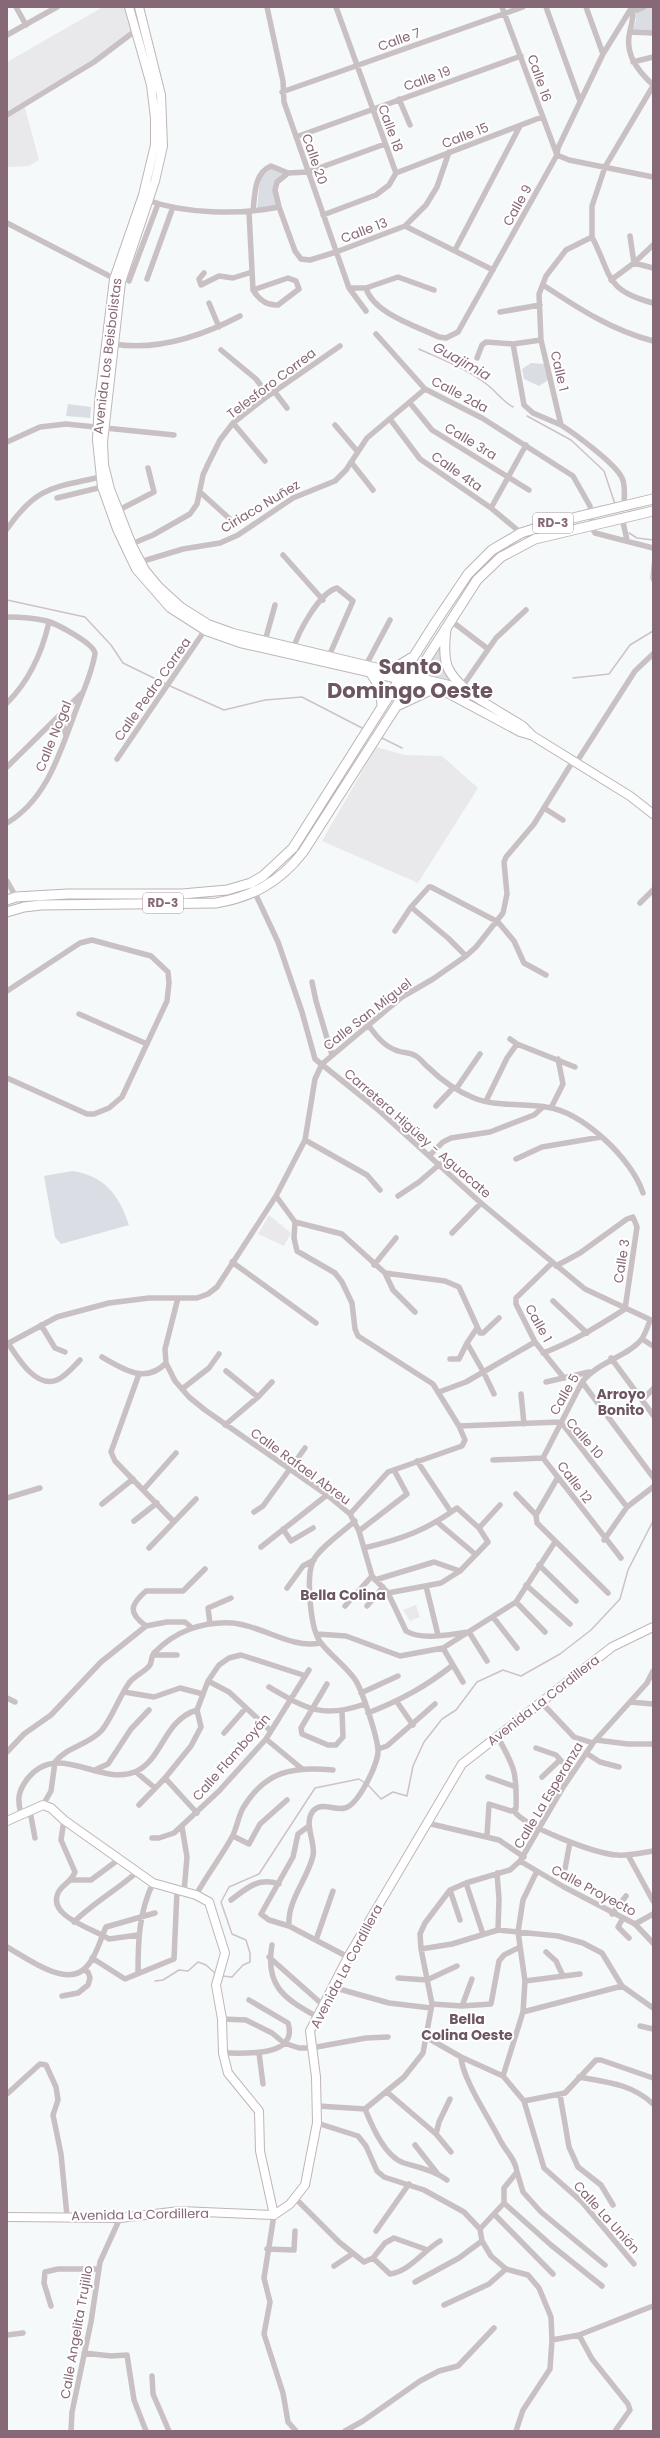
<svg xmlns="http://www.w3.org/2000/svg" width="660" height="2438" font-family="Poppins,sans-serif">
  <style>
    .built { fill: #e9e9eb }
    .green { fill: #dadde3 }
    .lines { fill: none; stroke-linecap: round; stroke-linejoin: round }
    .stream { stroke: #cfc0cb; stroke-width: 1.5 }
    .secondary-casing { stroke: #bfb5ba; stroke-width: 10 }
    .primary-casing { stroke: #bdb4b8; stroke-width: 11 }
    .street { stroke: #c9c0c4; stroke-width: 5.5 }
    .secondary { stroke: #fff; stroke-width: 8 }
    .primary { stroke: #fff; stroke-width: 9 }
    .labels { text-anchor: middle; stroke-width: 4; stroke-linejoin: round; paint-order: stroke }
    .shield { fill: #fff; stroke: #ab95a0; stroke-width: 1 }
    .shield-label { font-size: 12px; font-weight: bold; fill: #876877 }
    .street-label { font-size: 13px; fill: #876877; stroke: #fff }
    .water-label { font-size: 14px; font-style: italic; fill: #8a697f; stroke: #fff }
    .neighbourhood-label { font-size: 14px; font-weight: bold; fill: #6c5661; stroke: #fff }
    .town-label { font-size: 21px; font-weight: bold; fill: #6c5661; stroke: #fff }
  </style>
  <rect width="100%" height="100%" fill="#f6f9f9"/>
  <path class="built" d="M103,7H129L135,31L94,62L24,104L39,160L29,166L7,167V62Z
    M376,747L405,755L442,756L478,788L418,883L322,841Z
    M269,1215L291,1233L284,1246L258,1234Z
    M416,1605L420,1617L410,1621L403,1610Z"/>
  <path class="green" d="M647,7H653V30H633L636,20L634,12Z
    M271,168L283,173L276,180L278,205L257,210L260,177Z
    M531,363L546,364L550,379L539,386L524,379L522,369Z
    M68,404L91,407L90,418L66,416Z
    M443,636L455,683L421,673Z
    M72,1171C105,1176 119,1195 129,1225L61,1244L55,1237L44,1176Z"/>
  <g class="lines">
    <path class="stream" d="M419,349C443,360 470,370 490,387C498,394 504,402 513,407
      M527,416L571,440L604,471L615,504
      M629,533L637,538L653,540
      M653,557L651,578L653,583
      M7,600L85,617L111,645L123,663L166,684
      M573,678L609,674L630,645L653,631
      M170,686L224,710L265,700L302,697L364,729
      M380,737L402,748
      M368,1785L381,1799L393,1792L407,1796L413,1766L424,1742L442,1719L456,1710L477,1682L503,1670L521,1676L560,1654L591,1630L620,1599L628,1570L653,1521
      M222,1976L232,1977L243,1965L250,1962V1953L246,1940L232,1934L221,1902L229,1887L259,1874L315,1788L359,1779L365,1783
      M155,1981L163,1980L179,1970L188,1971L198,1962L206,1965L216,1974"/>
    <g class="secondary-casing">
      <path id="secondary" d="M129,7L151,85L155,118V145L143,195L114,279L99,402L97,440L102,487L117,529L136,569L170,608L206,631L240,643L438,688L520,732L530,735
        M139,7L161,95L163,146L155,181L121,282L103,442L104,465L110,489L132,545L145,570L159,587L181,607L208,624L233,633L449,685L472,695L523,726L533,736L630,796L653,814
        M7,1821L43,1805L51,1808L64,1820L153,1883L196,1895L209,1902L225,1953L216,1985L222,2019L223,2053L228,2073L259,2111L260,2151L274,2215
        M7,2217L120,2218L180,2211L274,2215L290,2204L305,2185L317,2123L316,2077L310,2031L348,1957L462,1764L612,1647L653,1627"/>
    </g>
    <g class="primary-casing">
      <path id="primary" d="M446,629C442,663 445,673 472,695
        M383,668L398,666L411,658
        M371,673L381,689L382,706
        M399,705L435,688
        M7,900L16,897L68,894H182L227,890L251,883L263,876L293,848L435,623L468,574L492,550L521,533L556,522L653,499
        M7,912L24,907L41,905L216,903C252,897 280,882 303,852L477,580L501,557L535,539L653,511"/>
    </g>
    <path class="street" d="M16,7L26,25
      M267,7L283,81L284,102L349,288L366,311
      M336,7L396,173
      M502,7L557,155L569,160L653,177
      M546,7L580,101
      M586,7L603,54
      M631,7C634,18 632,21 630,31C624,54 638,71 653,85
      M631,8L637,10L644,7
      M630,32L653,33
      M7,35L57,7
      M633,62L653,57
      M282,92L523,7
      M399,99L410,125
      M7,115L94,62L135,31
      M296,137L521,56
      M385,144L308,172L288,173L277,182L275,190L279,207L295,251L301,259L310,260L336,252L405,226L426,205L437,187L449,152
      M396,173L542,117
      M147,200C185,214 239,215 279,207
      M253,211C255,194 254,173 271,166L288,173
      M249,212L253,290C259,300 267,306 278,305L299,289L296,281L288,278L253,290
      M323,215L376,195L389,185L396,173
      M7,223L117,280
      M405,226L493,270
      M630,236L634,263L653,245
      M592,237L566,250L546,276L539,294L541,340L561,425C575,434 616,464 622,478C626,486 624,497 624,506
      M592,237V206L605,167L653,86
      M592,237C612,275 604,290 653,303
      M455,250L520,126
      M204,273L199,279L201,285L219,276L233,278L252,272
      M147,279L173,207
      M611,280L634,263L653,268
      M129,281L158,204
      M543,285C578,308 611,330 653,341
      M349,288H366L398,277L434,290
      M366,288C373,313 416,326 439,337L446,338L458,332L557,155L558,148L603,54L632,7
      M209,303L219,327
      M500,312L540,305
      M376,334L425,389L482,418L573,476L590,506L592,527L595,533L653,548
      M113,344C156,351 202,336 240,316
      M513,344L524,405L533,413L561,425
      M221,350L256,379L268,395
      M477,358L482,345L486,342L513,344L541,340
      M274,391L287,408
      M410,403L432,430L529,490
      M390,419L420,459L491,508L521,533
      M233,423L265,461
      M335,425L357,451
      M7,442L40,427L66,424L174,435
      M351,462L373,490
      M200,492L231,520
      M57,498L102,487
      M491,508L526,445
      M117,511L154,492L148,468
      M622,518L627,540
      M7,529C37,486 53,488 100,477
      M129,545L153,535L190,514L197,504L203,475L208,464L220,440L233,423L265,398L340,346
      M283,555L323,600
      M140,562L183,549L220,543L238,535L293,498L335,481L346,470L367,438L425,389
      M7,617C21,617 34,618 47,621C57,624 93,643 95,653C93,670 84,689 78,705C61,748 49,798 7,823
      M450,620L488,649
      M265,641L275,605
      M293,650C298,632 319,593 337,588L353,601L329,656
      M366,665L390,620
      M462,687L496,638L526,610
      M7,703C30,680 42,653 49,622
      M51,725L55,724L64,727L66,736
      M117,759L207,627
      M576,763L635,671L653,654
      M7,767L81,694
      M544,808L563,820
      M7,881L16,897
      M255,893L278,942L302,1012L315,1059L376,1108L481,1203L585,1289L653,1321
      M640,903L653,890
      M411,907L448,938L466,956
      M395,931L411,907L429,887H431L498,922L514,941L524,963L546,975
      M312,982L316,1001L332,1055
      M7,991L80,943L92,940L151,956L168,972L169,983L167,1001L122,1097L109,1108L94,1114H87L7,1078
      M79,1014L147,1044
      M369,1026C377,1037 385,1047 398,1051C404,1053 410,1052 416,1056C421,1059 424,1064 429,1068C442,1081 457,1091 474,1098C496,1107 524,1103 546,1107C583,1112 632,1159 643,1193
      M510,1039L517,1044L575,1067
      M456,1089L480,1054
      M486,1101L507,1058L517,1044
      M436,1106L453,1088
      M551,1108L563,1084L558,1059
      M305,1140L367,1175L380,1190
      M430,1155L443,1142L451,1138L490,1132L534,1115L543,1107
      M516,1159L542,1147L601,1137
      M276,1196L295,1222L294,1238L297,1251L335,1273L342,1282L352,1303L355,1329L358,1336L433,1384L459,1426L465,1440L462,1446L388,1472L350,1514
      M398,1196L419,1182L440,1164
      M295,1222L342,1234L385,1273L445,1281L459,1287L480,1333H483L499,1318
      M452,1233L481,1203
      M232,1262L316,1323
      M552,1263L516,1298V1304L535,1342L564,1378
      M374,1265L396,1238
      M385,1273L393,1290L415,1312
      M178,1298L165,1349L166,1363L175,1381L189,1397L205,1410L327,1495L350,1514L359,1531L372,1576L388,1593L406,1631C423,1641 451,1634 469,1632L487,1661
      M553,1301L587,1333
      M41,1325L55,1348L65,1352
      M477,1328L467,1343L484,1373L494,1394
      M642,1339L653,1346
      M8,1343C17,1357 36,1389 57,1380C66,1376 73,1367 80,1360
      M7,1344L57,1317L109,1303L149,1298H197L208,1294L217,1287L276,1196L305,1140L315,1079L322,1064L402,997L433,979L466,956L476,947L503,913L507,894L504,862L506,857L534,824L573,761
      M543,1353C573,1342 598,1326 625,1309L637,1227L633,1217L627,1219L580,1253L556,1266
      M102,1357C124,1370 146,1384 166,1363
      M611,1358L653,1415
      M450,1359H459L467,1343
      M139,1374L111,1452L115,1461L174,1522
      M546,1382L589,1372
      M582,1382L653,1477
      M182,1389L209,1368L219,1354
      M439,1392L466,1382L535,1342
      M521,1394L524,1424
      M258,1397L272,1382
      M642,1400L653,1389
      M225,1425L258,1397L226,1371
      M459,1426L561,1422L627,1507
      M543,1458L582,1382C599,1361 627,1357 641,1340C645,1335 648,1326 650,1320
      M543,1458L621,1558
      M493,1460L543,1458
      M417,1461L451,1512
      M558,1477L536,1515L537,1523L608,1593
      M144,1489L176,1453
      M516,1494L536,1515
      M7,1498L40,1488
      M102,1504L133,1479
      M254,1512L263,1506L305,1448
      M134,1521L157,1503
      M437,1522L475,1554
      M479,1528L500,1505
      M283,1529L291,1541L313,1528
      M359,1531L407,1494L394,1470
      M604,1540L627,1507L653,1487
      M261,1547L327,1495
      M149,1548L196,1499
      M364,1548C402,1539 425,1531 457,1508L479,1528L488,1542L460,1571L441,1583L388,1593
      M539,1565L576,1601
      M375,1580L434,1562L460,1571
      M526,1585L570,1624
      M426,1586L438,1635
      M287,1588L303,1566L314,1560
      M516,1602L545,1632
      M345,1606L372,1576
      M367,1606L383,1587
      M493,1617L517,1648
      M210,1624L208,1608L231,1598
      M146,1626C128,1613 130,1605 146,1591H183L205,1569
      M317,1634L346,1636L400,1656L443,1648L516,1602L555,1542
      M443,1648L463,1682
      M153,1655H177
      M208,1681L229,1692L271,1731
      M327,1684L301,1728L302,1734L328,1745H336L343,1737L342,1712
      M269,1687C307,1709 322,1719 365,1704
      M124,1692L154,1697L180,1688L203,1694
      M361,1693L398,1676
      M7,1698L15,1702
      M540,1701L574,1737L593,1743
      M397,1702L413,1725
      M630,1702L653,1704
      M368,1713C401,1700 425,1687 453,1665
      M224,1733L245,1709
      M266,1739L301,1768
      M596,1740L628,1744H653
      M536,1748L556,1755L572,1773
      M378,1749L387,1746L435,1704
      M7,1752L24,1734L51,1715L101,1662L146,1626L167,1622H185L191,1627
      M586,1753L600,1762L619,1767
      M97,1769L108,1764L131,1729L149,1710
      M136,1772L155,1788
      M488,1777L516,1787
      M542,1777L560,1760
      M43,1805L51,1791L55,1762C68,1746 89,1745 102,1730C113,1716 119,1697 129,1683C135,1675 145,1672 150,1665C152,1661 151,1657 154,1653C175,1631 203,1621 233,1623C263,1626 291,1649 320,1643
      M139,1805L165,1778
      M30,1811L35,1838
      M514,1811C525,1827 596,1854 617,1855C629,1856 641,1853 653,1851
      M197,1813L165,1778L191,1746L201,1727L197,1710L208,1681L219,1665L229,1658L241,1655L303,1675
      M21,1814C17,1799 18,1791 28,1778C60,1740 100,1788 137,1771C163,1758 164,1720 197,1710
      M64,1820L61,1840L75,1872C71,1883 62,1884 58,1893C47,1917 95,1929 109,1939L138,1935
      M427,1823L499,1840L524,1857
      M309,1826L298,1834L293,1857L261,1914L269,1920L289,1926L348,1957
      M182,1827L187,1857L184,1892
      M233,1836L249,1844L260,1824L287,1800
      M487,1836L489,1804L511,1811L516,1809C517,1773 515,1767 497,1736
      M152,1838H159L174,1833L219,1791L266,1739L309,1670
      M628,1855L653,1901
      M520,1861L564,1887L635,1924L653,1943
      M565,1869L570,1842
      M497,1873L499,1899L498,1930
      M72,1880H91L118,1860
      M466,1883L483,1934
      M450,1890L460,1920
      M196,1895C207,1875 221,1857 232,1837C237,1828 238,1817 243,1808C265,1771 293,1766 333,1770
      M231,1900C247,1888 258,1877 279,1884
      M612,1914L626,1896
      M623,1918L618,1927L629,1938
      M74,1922C93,1903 117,1890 137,1872
      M635,1924L653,1914
      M289,1926C287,1901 307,1880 313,1856C316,1842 303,1824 313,1811C322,1801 334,1811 345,1808C358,1805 379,1763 378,1750C377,1736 363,1693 356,1681C347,1667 332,1657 321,1643C310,1630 306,1576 313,1561C319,1548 344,1531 355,1521
      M316,1940L333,1891
      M272,1945C265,1985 283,1998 316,2016
      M7,1947C25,1957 63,1986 83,1970C95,1961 100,1940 106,1927L155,1913
      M421,1949L452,1944L498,1930L518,1932L523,1900L537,1871
      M546,1952L556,1961L563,1976
      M269,1957L323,2005
      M92,1958L125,1979L174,1959L177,1891
      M138,1972C138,1941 139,1912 153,1883
      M398,1978L427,1980L457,1966
      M525,1981L580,1974
      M332,1987L389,2003L431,2008
      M62,1996L78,1993L88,1985L90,1978L88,1972L84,1970
      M432,2004L462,2006L491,2004L499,1961L504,1955L520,1947
      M462,2006L472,1979
      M523,2012L622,1986
      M222,2019L246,2020L272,2033L284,2043L299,2048H311L366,2038L388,2037
      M640,2026L653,2029
      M426,2037L461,2057L503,2076L524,2101L544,2168L582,2202L634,2264
      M223,2053C242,2053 299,2058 288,2023L249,2000
      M259,2053L263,2084
      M461,2057C462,2078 489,2118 500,2140C506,2152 515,2158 517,2172L504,2188V2203L480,2229
      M503,2076L523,2012L525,1981L518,1932L558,1936L583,1943L602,1953L622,1986L653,2008
      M579,2077C607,2082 632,2084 653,2104
      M387,2092L436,2134L451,2152
      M7,2094L40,2064L46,2065L56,2087L58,2100L53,2115L61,2154L67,2216
      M560,2095L569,2147L578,2167L601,2185L613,2205
      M524,2101L565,2093L596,2060H601L653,2078
      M318,2106L365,2109
      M365,2109L404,2077L423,2053L432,2004L421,1949L420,1934L425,1923L450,1890L466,1883L510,1870L520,1861L562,1789L593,1743L647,1683L653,1671
      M365,2109C372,2126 385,2157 404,2163C420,2168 433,2170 447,2180
      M317,2123L358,2136L366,2146L377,2171L384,2177L424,2190L464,2212L480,2229L482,2241L491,2256L506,2269L528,2275L539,2288L551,2317L552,2340L550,2369L523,2410L516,2431
      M436,2134L439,2122L450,2099
      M415,2145L437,2173
      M517,2172L523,2192L541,2212L605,2265
      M295,2198L339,2242L364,2262L373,2258L390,2274C410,2271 423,2251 440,2241
      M504,2203L551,2245L602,2286
      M274,2215L264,2278L270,2302L264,2334L283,2393L288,2422L296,2431
      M495,2215L553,2274
      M376,2231L409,2184
      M267,2249L294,2250L295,2231
      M373,2258L385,2243L394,2238L425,2249
      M334,2266L352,2254
      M415,2282L459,2258L482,2241
      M444,2305L489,2284L506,2269
      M51,2306L44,2283L45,2272L58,2269H99
      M7,2335L23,2333
      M579,2335L592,2359L628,2404L630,2410L615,2431
      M552,2340L579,2335L653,2306
      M84,2353L111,2356L127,2355L134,2400L146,2431
      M152,2376L153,2394L169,2431
      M71,2431L72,2412L91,2322L100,2262L120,2218
      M345,2431L363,2421L420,2381L439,2371L458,2366L494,2328"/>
    <use href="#secondary" class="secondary"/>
    <use href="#primary" class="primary"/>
  </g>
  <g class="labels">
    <g class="shield">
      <rect x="533" y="513" width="40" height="20" rx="3"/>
      <rect x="143" y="893" width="40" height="20" rx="3"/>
    </g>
    <g class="shield-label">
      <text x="553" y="527">RD-3</text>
      <text x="163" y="907">RD-3</text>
    </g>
    <g class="street-label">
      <text transform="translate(399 39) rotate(-20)" y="5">Calle 7</text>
      <text transform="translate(427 78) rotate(-20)" y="5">Calle 19</text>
      <text transform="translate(540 78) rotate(71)" y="5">Calle 16</text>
      <text transform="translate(391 128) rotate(70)" y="5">Calle 18</text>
      <text transform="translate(465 135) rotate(-21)" y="5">Calle 15</text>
      <text transform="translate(315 159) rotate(71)" y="5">Calle 20</text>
      <text transform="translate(517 205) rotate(-61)" y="5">Calle 9</text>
      <text transform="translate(364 230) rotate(-21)" y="5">Calle 13</text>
      <text transform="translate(107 356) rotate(-83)" y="5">Avenida Los Beisbolistas</text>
      <text transform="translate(560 371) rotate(77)" y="5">Calle 1</text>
      <text transform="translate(271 383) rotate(-37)" y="5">Telesforo Correa</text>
      <text transform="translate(460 394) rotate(28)" y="5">Calle 2da</text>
      <text transform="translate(471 441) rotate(31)" y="5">Calle 3ra</text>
      <text transform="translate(457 471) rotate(35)" y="5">Calle 4ta</text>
      <text transform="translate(260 506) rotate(-31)" y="5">Ciriaco Nuñez</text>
      <text transform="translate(152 689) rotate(-55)" y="5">Calle Pedro Correa</text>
      <text transform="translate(53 736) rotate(-68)" y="5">Calle Nogal</text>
      <text transform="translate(367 1014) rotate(-38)" y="5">Calle San Miguel</text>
      <text transform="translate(418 1133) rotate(41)" y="5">Carretera Higüey - Aguacate</text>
      <text transform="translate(621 1261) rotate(-81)" y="5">Calle 3</text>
      <text transform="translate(539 1323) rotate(61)" y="5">Calle 1</text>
      <text transform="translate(564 1394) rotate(-60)" y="5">Calle 5</text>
      <text transform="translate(585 1438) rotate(49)" y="5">Calle 10</text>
      <text transform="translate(301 1466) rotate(36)" y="5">Calle Rafael Abreu</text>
      <text transform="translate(575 1482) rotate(53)" y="5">Calle 12</text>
      <text transform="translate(543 1700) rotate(-38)" y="5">Avenida La Cordillera</text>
      <text transform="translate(231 1757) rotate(-49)" y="5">Calle Flamboyán</text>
      <text transform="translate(548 1795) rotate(-59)" y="5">Calle La Esperanza</text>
      <text transform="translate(594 1890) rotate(28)" y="5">Calle Proyecto</text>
      <text transform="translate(346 1966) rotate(-62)" y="5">Avenida La Cordillera</text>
      <text transform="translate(140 2214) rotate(-1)" y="5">Avenida La Cordillera</text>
      <text transform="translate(607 2217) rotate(48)" y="5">Calle La Unión</text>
      <text transform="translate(76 2332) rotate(-80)" y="5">Calle Angelita Trujillo</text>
    </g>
    <g class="water-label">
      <text transform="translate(462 361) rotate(29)" y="5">Guajimia</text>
    </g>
    <g class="neighbourhood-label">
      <text x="621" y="1399">Arroyo<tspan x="621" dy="16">Bonito</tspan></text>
      <text x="343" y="1600">Bella Colina</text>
      <text x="467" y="2024">Bella<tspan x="467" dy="16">Colina Oeste</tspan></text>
    </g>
    <g class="town-label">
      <text x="410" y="674">Santo<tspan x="410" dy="24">Domingo Oeste</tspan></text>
    </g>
  </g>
  <rect width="660" height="2438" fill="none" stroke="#876877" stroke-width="16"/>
</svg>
